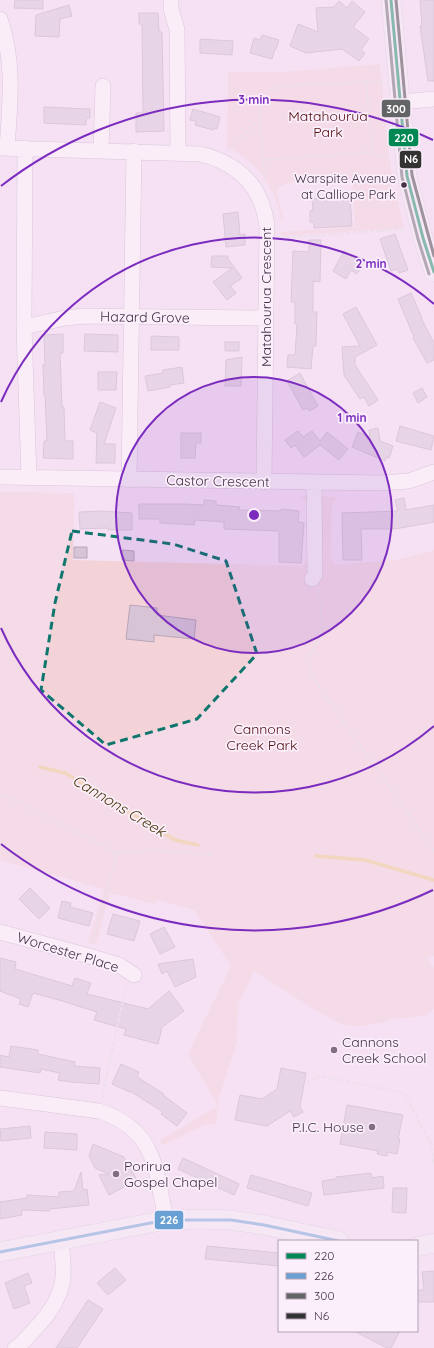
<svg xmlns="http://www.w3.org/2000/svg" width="434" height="1348" font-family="Quicksand,sans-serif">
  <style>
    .green { fill: #f3d3d8 }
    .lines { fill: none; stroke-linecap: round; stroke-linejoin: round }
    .stream { stroke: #edc780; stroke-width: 3.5 }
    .building { fill: #d7c4d7; stroke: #b9a6b9 }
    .minor-casing { stroke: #b8a4b8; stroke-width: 16 }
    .major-casing { stroke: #cfc3cf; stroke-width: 20 }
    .path { stroke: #e1dae0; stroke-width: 2; stroke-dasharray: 4 2; stroke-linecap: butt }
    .minor { stroke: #fefafd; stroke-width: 15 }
    .major { stroke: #f7eef7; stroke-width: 19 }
    .bus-1-casing { stroke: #fbeffb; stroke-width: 6 }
    .bus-2-casing { stroke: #fbeffb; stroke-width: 6 }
    .bus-3-casing { stroke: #fbeffb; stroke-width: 6 }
    .bus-4-casing { stroke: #fbeffb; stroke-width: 6 }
    .bus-1 { stroke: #008854; stroke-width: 3 }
    .bus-2 { stroke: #68a0d4; stroke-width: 3 }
    .bus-3 { stroke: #636466; stroke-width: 3 }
    .bus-4 { stroke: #333; stroke-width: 3 }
    .marked { fill: none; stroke: #0f766e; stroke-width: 3; stroke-dasharray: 8 5; stroke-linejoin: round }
    .ring { fill: none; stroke: #7b2cbf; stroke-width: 2 }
    .bus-dot { fill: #462f47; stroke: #fbeffb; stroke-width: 1.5 }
    .poi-dot { fill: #836d84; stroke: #fbeffb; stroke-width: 1.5 }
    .labels { text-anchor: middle; stroke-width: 3.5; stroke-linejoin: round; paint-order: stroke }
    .bus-label { font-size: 13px; fill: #462f47; stroke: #fbeffb; text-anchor: end }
    .park-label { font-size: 14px; fill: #510e0d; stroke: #fbeffb }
    .street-label { font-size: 14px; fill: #462f47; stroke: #fbeffb }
    .poi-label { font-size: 14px; fill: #462f47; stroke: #fbeffb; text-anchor: start }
    .water-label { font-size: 15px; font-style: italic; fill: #473505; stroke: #fbeffb }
    .centre { fill: #7b2cbf; stroke: #fbeffb; stroke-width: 2 }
    .ring-label { font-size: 12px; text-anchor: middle; font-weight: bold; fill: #7b2cbf; stroke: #fbeffb; stroke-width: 3.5; stroke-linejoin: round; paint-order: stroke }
    .line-badge { stroke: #fbeffb; stroke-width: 1.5 }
    .badge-label { font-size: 11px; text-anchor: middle; font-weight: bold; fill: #fff }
  </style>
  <rect width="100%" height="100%" fill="#f5e1f4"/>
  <path class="green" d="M380,64L389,155L393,182L390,183L392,190H395L404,228L282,236L281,232L355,227L352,179C336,178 292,179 279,187L277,193L283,218V221H281C276,188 258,163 227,147L228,72H283Z
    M0,492L74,493L73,560L302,566L307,559V502L300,496L338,497L332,506L330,558L336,565L401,559L434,550V956L427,958L434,968V1009L425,1016L385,1020L386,1022L362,1026L343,1025L315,1010L254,971L238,1004L237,1042L219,1097L216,1125L206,1124L162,1146L160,1140L218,1106L188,1054L231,966L194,910L158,900L154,904L110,893L96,945L88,943L104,889L0,860Z"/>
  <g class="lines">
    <path class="stream" d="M40,767L65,773L175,840L198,845
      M316,856L365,860L434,880"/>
  </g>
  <path class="building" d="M15,0H43V9L14,8Z
    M420,0H434V81H428L420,26H422Z
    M339,1L347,8L352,1L365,12L353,27L369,39L361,50L365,53L359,61L342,49L306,53L290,46L298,24L318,32L316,8L334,7Z
    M69,5L72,16L60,19L59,37L35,36L36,15Z
    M139,13H158L159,32H162L164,131L136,132V113H143L142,24H139Z
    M262,35L279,40L276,49H275L272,59L250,53L254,38L260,40Z
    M200,39L233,41L232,55L200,53Z
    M44,107L90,109V118H86V125L44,123Z
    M193,109L220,117L217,129L213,128V130L195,125L196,121L190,120Z
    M350,196L352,226L314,228V222H310V211L313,210L312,199Z
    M238,212L240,235L245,234V245L226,247L223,214Z
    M395,234L408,270L399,273L398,269L391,271L380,239Z
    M309,240H321L320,282L313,281V312H317L316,346H313L311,369L287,367L288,355H295L297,324H295V302H291L293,251L309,252Z
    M344,251L363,263L357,274L351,270L346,279L333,271Z
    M212,256H228V259L242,278L230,286L236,293L227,300L213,282L232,268L211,267Z
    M411,293L422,318H421L434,343V360L427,363L413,338L414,337L398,299Z
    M356,307L377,345L355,357V365L378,400L369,406L364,397L360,399L344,375L342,347L360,346L343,314Z
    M63,334V353H60L62,407H64L65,441H73V459L43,458L44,441H47L45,395H44L43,365H45L44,335Z
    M85,334L118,335V352L84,351Z
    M151,336L179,337V350H151Z
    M225,342H239V351H225Z
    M242,357L241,386H225L226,360Z
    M182,367L184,383L170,385V387L148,391L145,376L163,373V370Z
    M98,372H117L116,390H98Z
    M300,373L318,406L309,411L307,408L303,410L287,381Z
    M422,388L427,397L418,403L413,393Z
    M100,402L116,408L104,444H115V463H96L97,433L90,430Z
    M400,426L434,436L431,450L396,441Z
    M378,428L380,441L393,446L389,458L386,457L385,461L352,447L358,432L370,437L369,430Z
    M298,431L303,437L312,431L320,441L327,432L348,449L339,460L320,445L304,457L295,445L291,448L285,440Z
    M181,433H201V443H196L195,458H181Z
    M404,498L406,510L434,505V522L395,529H361L362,560H343L342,513L398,511L395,500Z
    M204,500L216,501V505L240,507L239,510L281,511V509L299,511L298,522L304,523L301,563L279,562V531L224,529V522L195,520L194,525L160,523V519H139V504H184L204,505Z
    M101,511L132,513V530H108V528L80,529L79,512Z
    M74,547H87V558H74Z
    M122,550L134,551V561L122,560Z
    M130,605L157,608V615L196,620L194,639L154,635V642L126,639Z
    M30,888L50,908L39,919L19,899Z
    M62,901L71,903L70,907L93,913L89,926L58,918Z
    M113,914L140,921L134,941L107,934Z
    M164,927L175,947L160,954L150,934Z
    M0,958L16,962L15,969L72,986L75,978L91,983L87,994L148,1009L169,991L184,1011L162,1027L158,1044L124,1035L126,1029L94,1020L97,1012L59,1000L33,993L28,1007L19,1004L21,999L0,991Z
    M193,959L196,977L175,987L167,971L162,974L158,964Z
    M11,1046L38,1050V1054L75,1062L74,1066L100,1068L99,1084L71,1082L58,1080L60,1073L41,1069L40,1073L0,1067V1055L9,1057Z
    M121,1064L139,1072L137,1077L164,1094L163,1095L187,1113L177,1126L161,1114L163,1112L130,1091V1092L112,1084Z
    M281,1068L306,1073L300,1107L303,1112L294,1117L290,1111L267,1126L235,1120L240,1095L262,1099L277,1089Z
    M347,1105L403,1115L398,1139H400L397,1154L387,1152V1156L377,1154L378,1151L340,1144Z
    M30,1126L31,1138L1,1141L0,1129Z
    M45,1132L77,1134V1150L44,1148Z
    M93,1144L124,1157L137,1180L109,1195L99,1175L109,1174L95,1168L89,1156Z
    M183,1158L239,1184L234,1195L178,1169Z
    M81,1172L83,1190L87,1189L89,1205L50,1209L49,1211L21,1210L22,1215L0,1219V1202L27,1198V1195L59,1197V1192L74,1191Z
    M371,1173L372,1178L383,1176L384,1188L324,1195L322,1181L336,1179V1177Z
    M251,1175L312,1193L308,1206L247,1188Z
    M393,1188H407L406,1213L392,1212Z
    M207,1246L279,1253V1266L205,1259Z
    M115,1268L126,1280L108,1295L97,1283Z
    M434,1271V1302H417V1290H424L422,1272Z
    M28,1273L32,1283L24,1286L30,1303L14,1309L5,1283Z
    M88,1300L103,1309L77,1348H56Z
    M354,1331H400L391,1348H387Z"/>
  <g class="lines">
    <g class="minor-casing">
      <path id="minor" d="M171,0V9L177,30L178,152
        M0,19C15,62 10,104 7,148
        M401,102L434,99
        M0,148L200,154C238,163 262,186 267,226L264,482
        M25,148L24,327L29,478
        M101,150L103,86
        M24,327L65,318L85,316L266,318
        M0,477L381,483L409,481L434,472
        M129,480L134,151
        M312,579L315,575L314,483
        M0,932L89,956L119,965L134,975
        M0,1098L99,1111C157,1130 155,1169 166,1220
        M15,1348L19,1346C37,1327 60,1306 63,1278C64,1266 62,1252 61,1240"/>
    </g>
    <g class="major-casing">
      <path id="major" d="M391,0L407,176L423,238L434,272
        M417,1247L434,1243
        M0,1252L166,1220L199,1219L231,1220L264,1225L339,1241"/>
    </g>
    <path class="path" d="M366,82L373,152L379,157H390
      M228,151L259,119
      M263,160L373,152
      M265,181L259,112C261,99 268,88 281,86L383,81
      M280,238L406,229
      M319,589L322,629C320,648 303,649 311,675L434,851
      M0,796L11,798L117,853L92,943
      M117,853L154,850L212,855
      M306,1083L320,1076L404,1093L432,1146L434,1164
      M102,1099L125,991L127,986"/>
    <use href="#minor" class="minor"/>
    <use href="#major" class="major"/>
    <g class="bus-1-casing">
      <path id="bus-1" d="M391,0L407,176L423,238L434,272"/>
    </g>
    <g class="bus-2-casing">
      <path id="bus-2" d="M0,1252L166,1220H231L264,1225L339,1241"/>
    </g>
    <g class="bus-3-casing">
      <path id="bus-3" d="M386,0L402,177L418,239L429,274"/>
    </g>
    <g class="bus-4-casing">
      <path id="bus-4" d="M396,0L412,175L434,256"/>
    </g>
    <use href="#bus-1" class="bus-1"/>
    <use href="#bus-2" class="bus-2"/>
    <use href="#bus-3" class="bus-3"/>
    <use href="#bus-4" class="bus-4"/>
  </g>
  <path d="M0 0H434V1348H0ZM72,531L173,544L226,561L257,654L197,719L106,745L41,690L55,603Z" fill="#f5e1f4" fill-opacity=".55" fill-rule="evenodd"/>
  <path class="marked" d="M72,531L173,544L226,561L257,654L197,719L106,745L41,690L55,603Z"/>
  <circle cx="254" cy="515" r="138" fill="#7b2cbf" fill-opacity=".12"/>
  <g class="ring">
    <circle cx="254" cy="515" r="138"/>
    <path d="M434 726A277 277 0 0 1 1 628M1 402A277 277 0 0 1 434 304"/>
    <path d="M433 890A415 415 0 0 1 1 844M1 186A415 415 0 0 1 433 140"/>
  </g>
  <circle class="bus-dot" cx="404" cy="185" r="3.5"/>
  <g class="poi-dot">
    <circle cx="334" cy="1050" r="4"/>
    <circle cx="372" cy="1127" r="4"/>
    <circle cx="116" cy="1174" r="4"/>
  </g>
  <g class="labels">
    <g class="bus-label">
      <text x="396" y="183">Warspite Avenue<tspan x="396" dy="16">at Calliope Park</tspan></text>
    </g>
    <g class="park-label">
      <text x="328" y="121">Matahourua<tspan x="328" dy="16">Park</tspan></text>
      <text x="262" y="734">Cannons<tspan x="262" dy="16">Creek Park</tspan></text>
    </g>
    <g class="street-label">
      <text transform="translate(266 297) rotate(-90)" y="5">Matahourua Crescent</text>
      <text transform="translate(145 317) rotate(1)" y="5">Hazard Grove</text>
      <text transform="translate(218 481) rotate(1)" y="5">Castor Crescent</text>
      <text transform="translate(68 952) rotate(17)" y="5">Worcester Place</text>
    </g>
    <g class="poi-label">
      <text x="342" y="1047">Cannons<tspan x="342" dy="16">Creek School</tspan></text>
      <text x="364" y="1132" text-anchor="end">P.I.C. House</text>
      <text x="124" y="1171">Porirua<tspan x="124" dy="16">Gospel Chapel</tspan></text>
    </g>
    <g class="water-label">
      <text transform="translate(119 806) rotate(31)" y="5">Cannons Creek</text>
    </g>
  </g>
  <circle cx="254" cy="515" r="6" class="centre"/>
  <g class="ring-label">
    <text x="254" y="104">3 min</text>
    <text x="371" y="268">2 min</text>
    <text x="352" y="422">1 min</text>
  </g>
  <g class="line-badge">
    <rect x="381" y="99" width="30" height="19" rx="4" fill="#636466"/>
    <rect x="388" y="128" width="31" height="19" rx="4" fill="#008854"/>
    <rect x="399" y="150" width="23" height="19" rx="4" fill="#333"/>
    <rect x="154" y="1210" width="30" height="20" rx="4" fill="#68a0d4"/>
  </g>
  <g class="badge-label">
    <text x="396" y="113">300</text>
    <text x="404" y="142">220</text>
    <text x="411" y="163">N6</text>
    <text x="169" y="1224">226</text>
  </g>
  <rect x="278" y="1240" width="140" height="92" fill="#fbeffb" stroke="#b3a2b3"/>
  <rect x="286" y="1253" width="20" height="6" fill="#008854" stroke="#b3a2b3"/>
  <text x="314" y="1260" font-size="12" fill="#462f47">220</text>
  <rect x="286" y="1273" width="20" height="6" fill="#68a0d4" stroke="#b3a2b3"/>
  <text x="314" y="1280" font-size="12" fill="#462f47">226</text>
  <rect x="286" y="1293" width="20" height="6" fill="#636466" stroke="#b3a2b3"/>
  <text x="314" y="1300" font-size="12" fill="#462f47">300</text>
  <rect x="286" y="1313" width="20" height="6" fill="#333333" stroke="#b3a2b3"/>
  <text x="314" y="1320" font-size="12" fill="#462f47">N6</text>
</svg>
